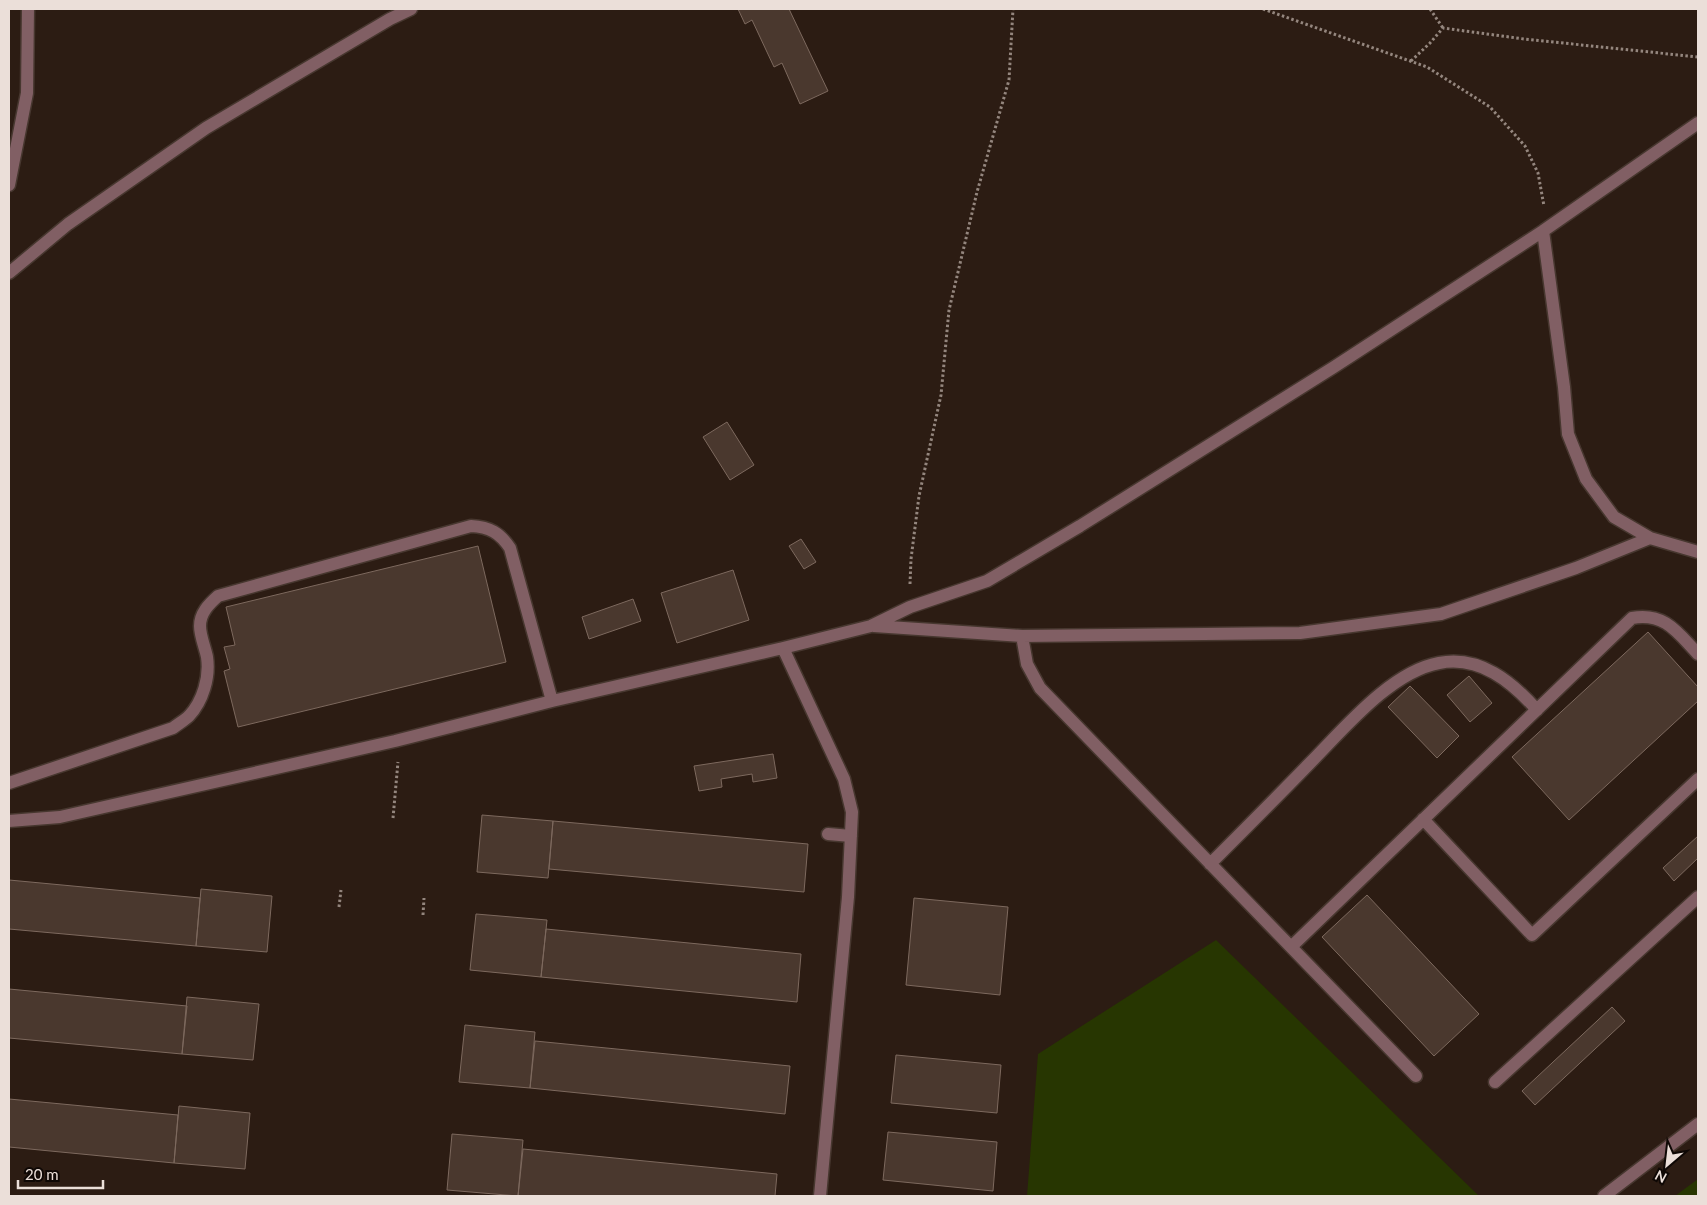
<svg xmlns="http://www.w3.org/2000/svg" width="1707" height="1205" font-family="Lato,sans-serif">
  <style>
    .green { fill: #273601 }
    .building { fill: #4a382e; stroke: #7d695e }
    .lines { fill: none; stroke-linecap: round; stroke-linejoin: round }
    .minor-casing { stroke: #47372f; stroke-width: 15 }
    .path { stroke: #94867e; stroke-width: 3; stroke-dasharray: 2.5 2.5; stroke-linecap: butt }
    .minor { stroke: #815f64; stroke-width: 12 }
  </style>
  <rect width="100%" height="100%" fill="#2c1c13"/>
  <path class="green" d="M1216,940L1479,1196H1027L1038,1054Z
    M1698,1179V1196H1674H1675Z"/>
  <path class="building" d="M738,9H789L828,91L800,104L782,63L774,67L752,20L745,24Z
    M727,422L754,465L730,480L703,437Z
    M801,539L816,562L804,569L789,546Z
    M478,546L506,662L238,727L224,671L230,669L224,647L235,645L226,607Z
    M733,570L749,620L677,643L661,593Z
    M633,599L641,621L589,639L582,617Z
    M1648,632L1698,687V701L1569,820L1512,757Z
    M1469,676L1492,703L1470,722L1447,695Z
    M1410,686L1459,736L1437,758L1388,707Z
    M773,754L777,778L753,782L752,774L721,779L722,787L699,791L694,766Z
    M482,815L553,821L548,878L477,872Z
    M553,821L808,844L804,892L549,869Z
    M1698,836V858L1674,881L1663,868Z
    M9,880L200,898L196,946L9,929Z
    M201,889L272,896L267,952L196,946Z
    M1367,895L1479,1014L1434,1056L1322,937Z
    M914,898L1008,907L1000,995L906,985Z
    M476,914L547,920L541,977L470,970Z
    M546,929L801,954L797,1002L541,977Z
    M9,989L187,1006L182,1054L9,1038Z
    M187,997L259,1004L253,1060L182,1054Z
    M1612,1007L1625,1021L1535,1105L1522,1091Z
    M465,1025L535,1032L530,1088L459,1082Z
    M535,1041L790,1066L785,1114L530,1088Z
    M896,1055L1001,1065L997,1113L891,1103Z
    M9,1099L178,1115L174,1163L9,1147Z
    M179,1106L250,1113L245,1169L174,1163Z
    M888,1132L997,1142L993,1191L883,1180Z
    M452,1134L523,1140L518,1196L447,1190Z
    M523,1149L777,1174L775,1196H518Z"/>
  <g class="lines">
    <g class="minor-casing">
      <path id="minor" d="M9,185L27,93L28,9
        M1543,231L1564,387L1568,434L1586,479L1614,517L1650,538L1698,552
        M9,273L68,224L206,128L390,19L411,9
        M874,626L1022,636L1300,633L1441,614L1576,568L1650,538
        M1022,636L1027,664L1040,688L1416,1076
        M783,648L844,779L852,812L848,897L820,1196
        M9,783L173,728C178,724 185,720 189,716C203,701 210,677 207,657C205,647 200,636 200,626C200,613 209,604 218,596L471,526C490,527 500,533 510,548L552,701
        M1423,819L1532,935L1698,779
        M9,821L60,817L395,741L552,701L783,648L871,626L910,607L987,581L1080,526L1334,367L1543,231L1698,123
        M828,834L851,836
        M1210,864C1243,831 1276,798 1309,764C1343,730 1390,672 1439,663C1480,655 1512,682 1537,710
        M1291,947L1632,618C1665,612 1678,633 1698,654
        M1495,1082L1698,897
        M1604,1196L1698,1124"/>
    </g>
    <path class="path" d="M1263,9L1427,67L1490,107L1525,146L1538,173L1544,206
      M1430,9L1443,28
      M1411,61L1430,43L1443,28L1524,39L1698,57
      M910,584L911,559L919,496L941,395L949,310L977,192L1009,80L1013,9
      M393,818L398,762
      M339,907L341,890
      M423,915L424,898"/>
    <use href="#minor" class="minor"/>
  </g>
  <rect width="1707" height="1205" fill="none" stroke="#ebdfd9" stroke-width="20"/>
  <g transform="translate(1667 1165) rotate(208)" stroke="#0f0805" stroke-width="4" paint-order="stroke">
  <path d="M0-4L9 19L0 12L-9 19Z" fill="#ebdfd9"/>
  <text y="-8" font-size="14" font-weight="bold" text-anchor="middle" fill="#ebdfd9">N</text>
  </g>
  <path d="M18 1180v8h85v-8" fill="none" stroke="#ebdfd9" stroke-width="2.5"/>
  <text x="25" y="1180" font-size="15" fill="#ebdfd9" stroke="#0f0805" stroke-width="4" paint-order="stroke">20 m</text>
</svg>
